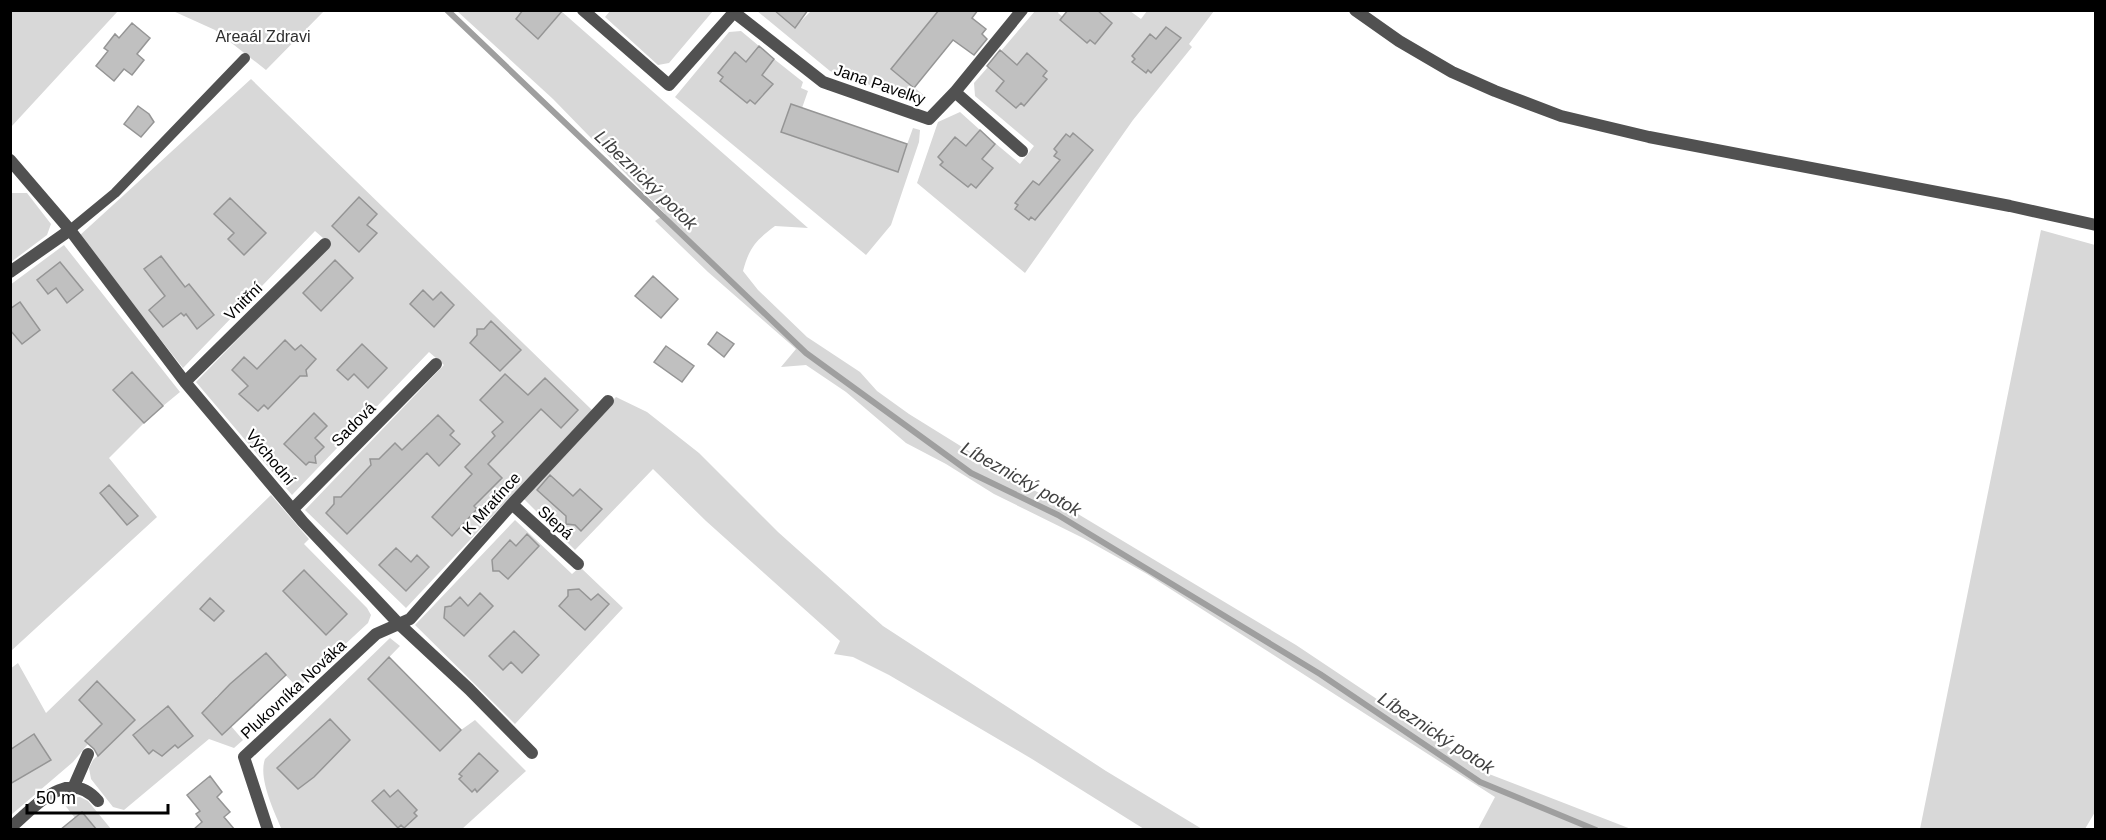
<svg xmlns="http://www.w3.org/2000/svg" width="2106" height="840" font-family="Helvetica,sans-serif">
  <style>
    .green { fill: #d8d8d8 }
    .lines { fill: none; stroke-linecap: round; stroke-linejoin: round }
    .stream { stroke: #9f9f9f; stroke-width: 6 }
    .building { fill: #c0c0c0; stroke: #959595; stroke-width: 1.5 }
    .service { stroke: #515151; stroke-width: 10 }
    .minor { stroke: #515151; stroke-width: 12 }
    .tertiary { stroke: #515151; stroke-width: 12 }
    .labels { text-anchor: middle; stroke-width: 4.5; stroke-linejoin: round; paint-order: stroke }
    .park-label { font-size: 16px; fill: #2f2f2f; stroke: #fff }
    .street-label { font-size: 16px; fill: #000; stroke: #fff }
    .water-label { font-size: 18px; font-style: italic; fill: #404040; stroke: #fff }
  </style>
  <rect width="100%" height="100%" fill="#fff"/>
  <path class="green" d="M11,10L118,11L11,127L10,11Z
    M173,11H324L266,70L215,30Z
    M457,11H561L808,228L775,226C756,240 749,248 743,271L758,290L807,337L860,372L877,391L909,414L1017,481L1078,514L1296,645L1489,774L1631,829H1478L1495,797L1147,574L1083,538L994,494L946,464L906,443L846,392L806,365L781,367L796,349L708,272L655,221L665,214L553,99Z
    M610,11V10L713,11L669,63L658,65L605,17Z
    M757,11H774L794,28L811,11H939L891,68L927,98L918,101L909,99L830,71Z
    M1035,11H1059L1058,13L1063,17L1060,20L1087,43L1090,40L1095,44L1112,23L1099,12L1100,11H1130L1141,19L1147,11H1214L1189,44L1192,47L1133,120L1025,273L917,183L938,122L960,112L980,130L968,143V148L955,137L938,157L943,162L941,165L968,187L971,184L976,188L993,168L979,157L984,156L995,143L1020,164L1034,146L975,96L974,83L988,67L1000,78L1006,79L996,91L1016,108L1021,103L1024,105L1046,79L1043,76L1047,71L1027,53L1015,68L1001,51Z
    M741,31L759,46L748,59L750,61L749,64L734,53L718,73L723,77L720,81L747,103L750,100L755,104L772,84L759,73L764,72L774,59L803,82L801,88L808,91L802,108L791,104L782,132L897,172L913,128L920,130L919,142L891,225L866,255L675,97L729,32Z
    M251,79L592,410L406,608L305,510L444,365L429,352L292,495L196,382L330,244L315,231L183,368L79,236Z
    M11,190L12,193H27L51,224L47,235L11,262Z
    M2041,230L2095,245V812L2085,829H1920Z
    M64,245L180,392L163,406L132,373L114,390L144,423L109,458L157,517L11,651L10,285Z
    M616,397L647,412L699,453L778,532L883,626L1106,771L1202,829H1144L1032,759L889,675L853,657L834,654L840,641L706,521L653,469L575,550L523,498Z
    M271,495L309,539L304,544L367,608L371,615L368,623L298,688L265,654L216,697L231,726L243,740L234,748L209,739L124,810L113,807L91,779L89,768L93,760L135,720L97,682L79,700L102,724L85,741L88,744L73,762L11,815L10,669L18,663L46,713Z
    M515,520L572,574L580,567L623,608L515,724L415,625Z
    M390,638L400,646L368,679L440,751L461,730L475,720L526,771L462,829L282,830C274,811 258,778 265,759Z
    M80,797L88,801L111,829H97L82,812L75,818L64,804L71,798Z"/>
  <g class="lines">
    <path class="stream" d="M447,10L806,353L971,473L1058,515L1320,674L1480,782L1596,830"/>
  </g>
  <path class="building" d="M523,10H563L538,39L516,19Z
    M774,10H808L795,28Z
    M939,10H978L972,18L986,29L982,34L987,39L974,55L953,40L914,88L891,69Z
    M1068,10H1097L1112,23L1095,44L1090,40L1087,43L1060,20Z
    M132,23L150,38L137,54L144,60L132,75L124,69L114,81L96,66L108,51L104,48L115,34L119,38Z
    M1166,27L1181,38L1151,73L1148,70L1146,73L1132,62L1135,59L1132,56L1150,34L1156,39Z
    M759,46L774,59L762,75L773,84L755,104L750,100L747,103L720,81L723,77L718,73L735,52L746,62Z
    M1000,50L1017,65L1027,53L1047,71L1043,76L1047,79L1024,106L1021,103L1016,108L996,91L1004,81L987,66Z
    M791,104L907,144L898,172L781,132Z
    M138,106L149,114L154,122L141,137L124,124Z
    M980,130L995,144L982,159L993,168L976,188L971,184L968,187L940,165L943,162L938,157L955,137L966,146Z
    M1073,133L1093,150L1035,220L1031,217L1029,220L1015,209L1018,205L1015,203L1033,181L1039,185L1060,160L1054,156L1057,152L1054,149L1066,134L1070,137Z
    M359,197L377,214L367,225L377,233L359,252L332,226Z
    M230,198L266,233L244,255L228,239L234,233L214,214Z
    M161,256L185,287L189,284L214,315L197,329L186,314L184,316L181,313L163,327L149,310L165,296L144,269Z
    M335,260L353,278L321,311L303,293Z
    M60,262L83,290L67,303L56,288L48,294L37,280Z
    M653,276L678,299L661,318L635,296Z
    M423,290L433,300L441,292L454,305L434,327L410,304Z
    M20,302L40,330L22,344L10,330V309Z
    M491,321L521,350L500,371L470,343L477,335V329H484Z
    M717,332L734,344L724,357L708,344Z
    M285,340L295,350L301,345L316,359L306,370L307,376H300L268,409L264,405L258,411L239,394L248,386L232,370L244,357L257,369Z
    M362,344L387,368L368,388L354,374L348,380L337,370Z
    M666,346L694,366L682,382L654,362Z
    M132,372L163,406L144,423L113,390Z
    M505,374L528,395L545,378L578,410L561,428L541,409L488,464L502,478L474,506L477,509L452,536L432,517L472,474L465,467L495,436L492,432L503,422L480,400Z
    M314,413L327,426L315,438L324,447L315,456L316,463L309,462L306,465L284,444Z
    M438,415L454,431L450,435L460,444L439,466L427,453L347,534L326,513L334,504V497H341L371,465L370,459H379L395,443L402,450Z
    M550,475L573,496L580,489L602,509L581,531L575,525L566,524V516L537,490Z
    M109,485L138,516L127,525L100,493Z
    M527,534L539,546L508,579L499,571H493L492,560L510,540L516,546Z
    M396,548L411,562L417,555L429,567L406,591L379,565Z
    M304,570L347,614L326,635L283,591Z
    M579,589L591,600L598,594L609,604L585,630L559,606L568,596V590Z
    M480,593L493,606L464,636L444,618L445,607L451,606L460,597L468,606Z
    M210,598L224,611L214,621L200,609Z
    M514,631L539,655L522,673L511,662L503,670L489,656Z
    M266,653L286,675L222,735L202,713L230,684Z
    M389,657L461,730L440,751L368,679Z
    M97,681L135,720L98,756L94,749L85,741L102,724L79,700Z
    M168,706L193,736L178,748L175,745L162,756L153,750L149,754L133,735Z
    M330,719L350,740L314,777L298,789L277,768Z
    M34,734L51,760L10,784V750Z
    M479,753L498,771L477,792L475,789L472,792L459,779L462,776L459,774Z
    M210,776L222,792L217,797L230,812L224,817L235,830H193L202,822L196,814L200,811L187,795Z
    M384,790L390,797L398,790L417,810L414,813L417,816L404,828L401,825L398,828L372,801Z
    M82,812L97,830H60Z"/>
  <g class="lines">
    <path class="service" d="M70,230L115,193L245,58"/>
    <path class="minor" d="M583,10L669,85L736,10
      M735,13L823,82L929,119L955,92L1022,10
      M955,92L1022,151
      M10,160L70,230L185,382L303,522L398,623L469,689L532,753
      M10,272L70,230
      M185,382L325,244
      M512,504L578,564
      M293,509L436,364
      M74,786L88,754
      M10,828C35,807 68,766 98,801
      M268,830L244,757L376,634L410,619L512,504L608,401"/>
    <path class="tertiary" d="M1355,10L1399,41L1452,72L1495,91L1561,116L1649,137L2010,206L2096,225"/>
  </g>
  <g class="labels">
    <g class="park-label">
      <text x="263" y="42">Areaál Zdravi</text>
    </g>
    <g class="street-label">
      <text transform="translate(880 84) rotate(19)" y="6">Jana Pavelky</text>
      <text transform="translate(243 301) rotate(-45)" y="6">Vnitřní</text>
      <text transform="translate(353 424) rotate(-45)" y="6">Sadová</text>
      <text transform="translate(271 457) rotate(50)" y="6">Východní</text>
      <text transform="translate(491 503) rotate(-48)" y="6">K Mratínce</text>
      <text transform="translate(556 522) rotate(42)" y="6">Slepá</text>
      <text transform="translate(293 689) rotate(-43)" y="6">Plukovníka Nováka</text>
    </g>
    <g class="water-label">
      <text transform="translate(646 180) rotate(44)" y="6">Líbeznický potok</text>
      <text transform="translate(1021 479) rotate(29)" y="6">Líbeznický potok</text>
      <text transform="translate(1436 733) rotate(33)" y="6">Líbeznický potok</text>
    </g>
  </g>
  <rect width="2106" height="840" fill="none" stroke="#000000" stroke-width="24"/>
  <path d="M27 804v9h141v-9" fill="none" stroke="#000000" stroke-width="3"/>
  <text x="36" y="804" font-size="18" fill="#000000" stroke="#ffffff" stroke-width="4.5" paint-order="stroke">50 m</text>
</svg>
